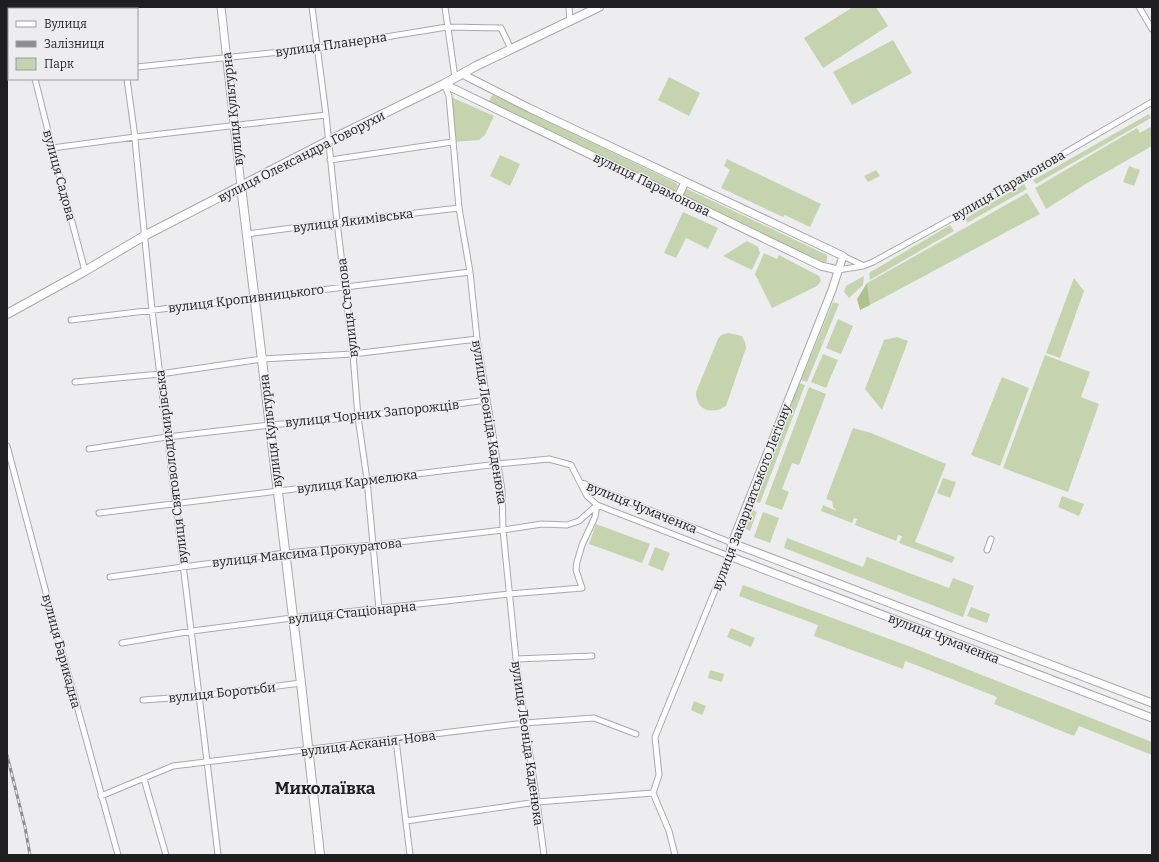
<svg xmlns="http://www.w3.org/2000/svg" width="1159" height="862" font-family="Bitter,serif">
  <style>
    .green { fill: #c6d3af }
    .forest { fill: #afc18d }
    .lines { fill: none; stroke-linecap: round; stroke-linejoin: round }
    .street-casing { stroke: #a9a9ac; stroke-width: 7 }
    .secondary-casing { stroke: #a9a9ac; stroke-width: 9 }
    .primary-casing { stroke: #a9a9ac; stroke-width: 10 }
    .street { stroke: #fff; stroke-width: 5 }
    .secondary { stroke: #fff; stroke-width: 7 }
    .primary { stroke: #fff; stroke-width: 8 }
    .rail-casing { stroke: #8d8d90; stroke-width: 3 }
    .rail { stroke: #ededf0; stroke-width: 1.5; stroke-dasharray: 4.5; stroke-linecap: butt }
    .labels { text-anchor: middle; stroke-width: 3; stroke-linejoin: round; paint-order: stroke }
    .street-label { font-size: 13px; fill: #1f1f21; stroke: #ededf0 }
    .district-label { font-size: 17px; font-weight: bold; fill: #1f1f21; stroke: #ededf0 }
  </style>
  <rect width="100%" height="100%" fill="#ededf0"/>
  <path class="green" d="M853,7H876L888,26L823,68L804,38Z
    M893,40L912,73L852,105L833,72Z
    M669,77L700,93L689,116L658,100Z
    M493,95L676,183L678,186L675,191H672L489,102L491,97Z
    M449,96L494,116L485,135L479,140L452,142Z
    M1149,114L1151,118L1036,184L1033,180Z
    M1152,126V146L1089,182L1046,209L1035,188L1137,128L1140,133Z
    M500,155L520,164L510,186L490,176Z
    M727,159L821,204L810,227L785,215L783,217L721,188L730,170L724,166Z
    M1129,166L1140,170L1134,186L1123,182Z
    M876,170L880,176L868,182L864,176Z
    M1024,184L1027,189L967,223L966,218Z
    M685,189H687L827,255V260L826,262H823L683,196V193Z
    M1027,193L1040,214L870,305L867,283Z
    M683,212L718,228L708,249L686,238L676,258L664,253Z
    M950,225L954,231L870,280L869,273Z
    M747,241L758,247L760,253L752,270L723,256Z
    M764,253L777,259L779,255L819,276L821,281L817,286L772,308L755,274Z
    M864,276L863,285L849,298L844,292L846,286Z
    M1074,278L1084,291L1060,358L1046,353Z
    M833,302L839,304L807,382L801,380Z
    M838,319L853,326L841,354L826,348Z
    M728,333L742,336L745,342L746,348L726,406C712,415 696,411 696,392L718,339L721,335Z
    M897,337L908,341L882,410L865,389L884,340Z
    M823,354L838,360L826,388L811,382Z
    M1045,355L1090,372L1081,397L1099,404L1068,492L1003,468Z
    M1002,377L1029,388L1000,466L971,455Z
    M799,383L805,385L760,503L754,501Z
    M809,387L826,394L799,465L792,463L782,489L789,492L782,510L765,504Z
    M853,428L871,433L946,464L915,542L955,557L952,563L899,543L902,536L898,535L896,541L855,525L857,519L854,518L852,523L821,511L823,505L837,511L833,507L832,501L826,499Z
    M943,478L956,482L950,498L937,493Z
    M1062,496L1084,504L1079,516L1058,507Z
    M751,509L757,512L750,531L744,528Z
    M763,512L779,518L770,543L754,537Z
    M596,524L650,544L642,563L589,544Z
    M787,538L863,567L867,557L949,588L953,578L974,586L963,617L784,548Z
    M655,547L670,553L663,571L648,565Z
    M743,585L911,647L1152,742V755L1079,726L1074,736L994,704L997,697L916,665L905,661L903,669L814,636L818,625L739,596Z
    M971,607L990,614L987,623L967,616Z
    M731,628L755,638L751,647L727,637Z
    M710,670L724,674L722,682L708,678Z
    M694,701L706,706L702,715L691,710Z"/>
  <path class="forest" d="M867,283L870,305L860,310L857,299Z"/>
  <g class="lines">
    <g class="street-casing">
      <path id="street" d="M24,7V9
        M118,7V9
        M312,7L326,115L337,222L353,354L358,417L367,480L379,609
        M445,7L455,78
        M569,7L570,21
        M1139,7L1152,29
        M68,9L88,7
        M137,67L318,48L447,27L501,28L511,49
        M35,79L51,143L85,271
        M127,79L134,130L152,310L207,761L218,855
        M444,84L449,96L459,208L470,272L477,339L502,490L503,530L516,659L525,723L537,802L544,855
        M52,148L135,137L326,115
        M330,160L452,142
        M246,234L337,222L459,208
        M843,256L862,265
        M838,270L863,266L873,262L960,214L1152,102
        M71,320L470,272
        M75,382L160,374L262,359L353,354L477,339
        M7,446L52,615L118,855
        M89,449L167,437L270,425L358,417L487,400
        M580,482L732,543
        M99,513L498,464L549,459L571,465L587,496L597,505L729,556L655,737L659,775L653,793L669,831L675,855
        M987,550L991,539
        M110,577L285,553L374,545L503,530L542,524L567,525L579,521L597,505
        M122,643L192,631L292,618L509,594L582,588L576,570L577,562L582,545L595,517L597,505
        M516,659L592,656
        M143,700L199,696L301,683
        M396,740L410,855
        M144,779L166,855
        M101,796L173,766L525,723L594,718L636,734
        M406,821L537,802L653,793"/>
    </g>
    <g class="secondary-casing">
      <path id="secondary" d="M221,7L241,186
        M462,74L529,108L843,256L832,290L748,502L732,543L729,556L1152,718
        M444,84L821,266L838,270
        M678,197L685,182
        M732,543L1152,703"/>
    </g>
    <g class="primary-casing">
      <path id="primary" d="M241,186L301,683L320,855
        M7,314L85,271L144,236L328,141L444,84L476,66L599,7"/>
    </g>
    <use href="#street" class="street"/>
    <use href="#secondary" class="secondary"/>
    <use href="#primary" class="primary"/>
    <g class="rail-casing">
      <path id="rail" d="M7,755L25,827L30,855"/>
    </g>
    <use href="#rail" class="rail"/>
  </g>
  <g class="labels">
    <g class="street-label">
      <text transform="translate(331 44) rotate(-8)" y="5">вулиця Планерна</text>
      <text transform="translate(232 109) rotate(-96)" y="5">вулиця Культурна</text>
      <text transform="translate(301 156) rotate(-27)" y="5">вулиця Олександра Говорухи</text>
      <text transform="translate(60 175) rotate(75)" y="5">вулиця Садова</text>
      <text transform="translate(652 184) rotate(26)" y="5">вулиця Парамонова</text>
      <text transform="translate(1008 185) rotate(-30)" y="5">вулиця Парамонова</text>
      <text transform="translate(353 220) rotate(-7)" y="5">вулиця Якимівська</text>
      <text transform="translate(246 298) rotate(-7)" y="5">вулиця Кропивницького</text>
      <text transform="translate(347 308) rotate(-97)" y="5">вулиця Степова</text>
      <text transform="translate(372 413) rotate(-6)" y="5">вулиця Чорних Запорожців</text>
      <text transform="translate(490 422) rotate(81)" y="5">вулиця Леоніда Каденюка</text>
      <text transform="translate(270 431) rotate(-97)" y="5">вулиця Культурна</text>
      <text transform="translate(171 467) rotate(-97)" y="5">вулиця Святоволодимирівська</text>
      <text transform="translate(357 481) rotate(-7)" y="5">вулиця Кармелюка</text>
      <text transform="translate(751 497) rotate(-69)" y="5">вулиця Закарпатського Легіону</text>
      <text transform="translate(642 507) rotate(22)" y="5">вулиця Чумаченка</text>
      <text transform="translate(307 552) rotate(-6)" y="5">вулиця Максима Прокуратова</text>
      <text transform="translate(352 612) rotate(-6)" y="5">вулиця Стаціонарна</text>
      <text transform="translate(944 638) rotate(21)" y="5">вулиця Чумаченка</text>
      <text transform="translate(62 651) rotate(75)" y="5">вулиця Барикадна</text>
      <text transform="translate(222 692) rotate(-6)" y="5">вулиця Боротьби</text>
      <text transform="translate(368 743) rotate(-7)" y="5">вулиця Асканія-Нова</text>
      <text transform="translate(528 743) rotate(82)" y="5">вулиця Леоніда Каденюка</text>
    </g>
    <g class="district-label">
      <text x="325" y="794">Миколаївка</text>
    </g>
  </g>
  <rect width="1159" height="862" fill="none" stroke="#1f1f21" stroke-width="16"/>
  <rect x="8" y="8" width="130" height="72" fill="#ededf0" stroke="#9b9b9d"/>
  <rect x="16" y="21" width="20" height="6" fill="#ffffff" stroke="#9b9b9d"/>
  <text x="44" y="28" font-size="12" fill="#1f1f21">Вулиця</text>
  <rect x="16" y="41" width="20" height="6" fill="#8d8d90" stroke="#9b9b9d"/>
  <text x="44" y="48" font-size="12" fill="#1f1f21">Залізниця</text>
  <rect x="16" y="58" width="20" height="12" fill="#c6d3af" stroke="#9b9b9d"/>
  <text x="44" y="68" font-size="12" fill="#1f1f21">Парк</text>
</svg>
